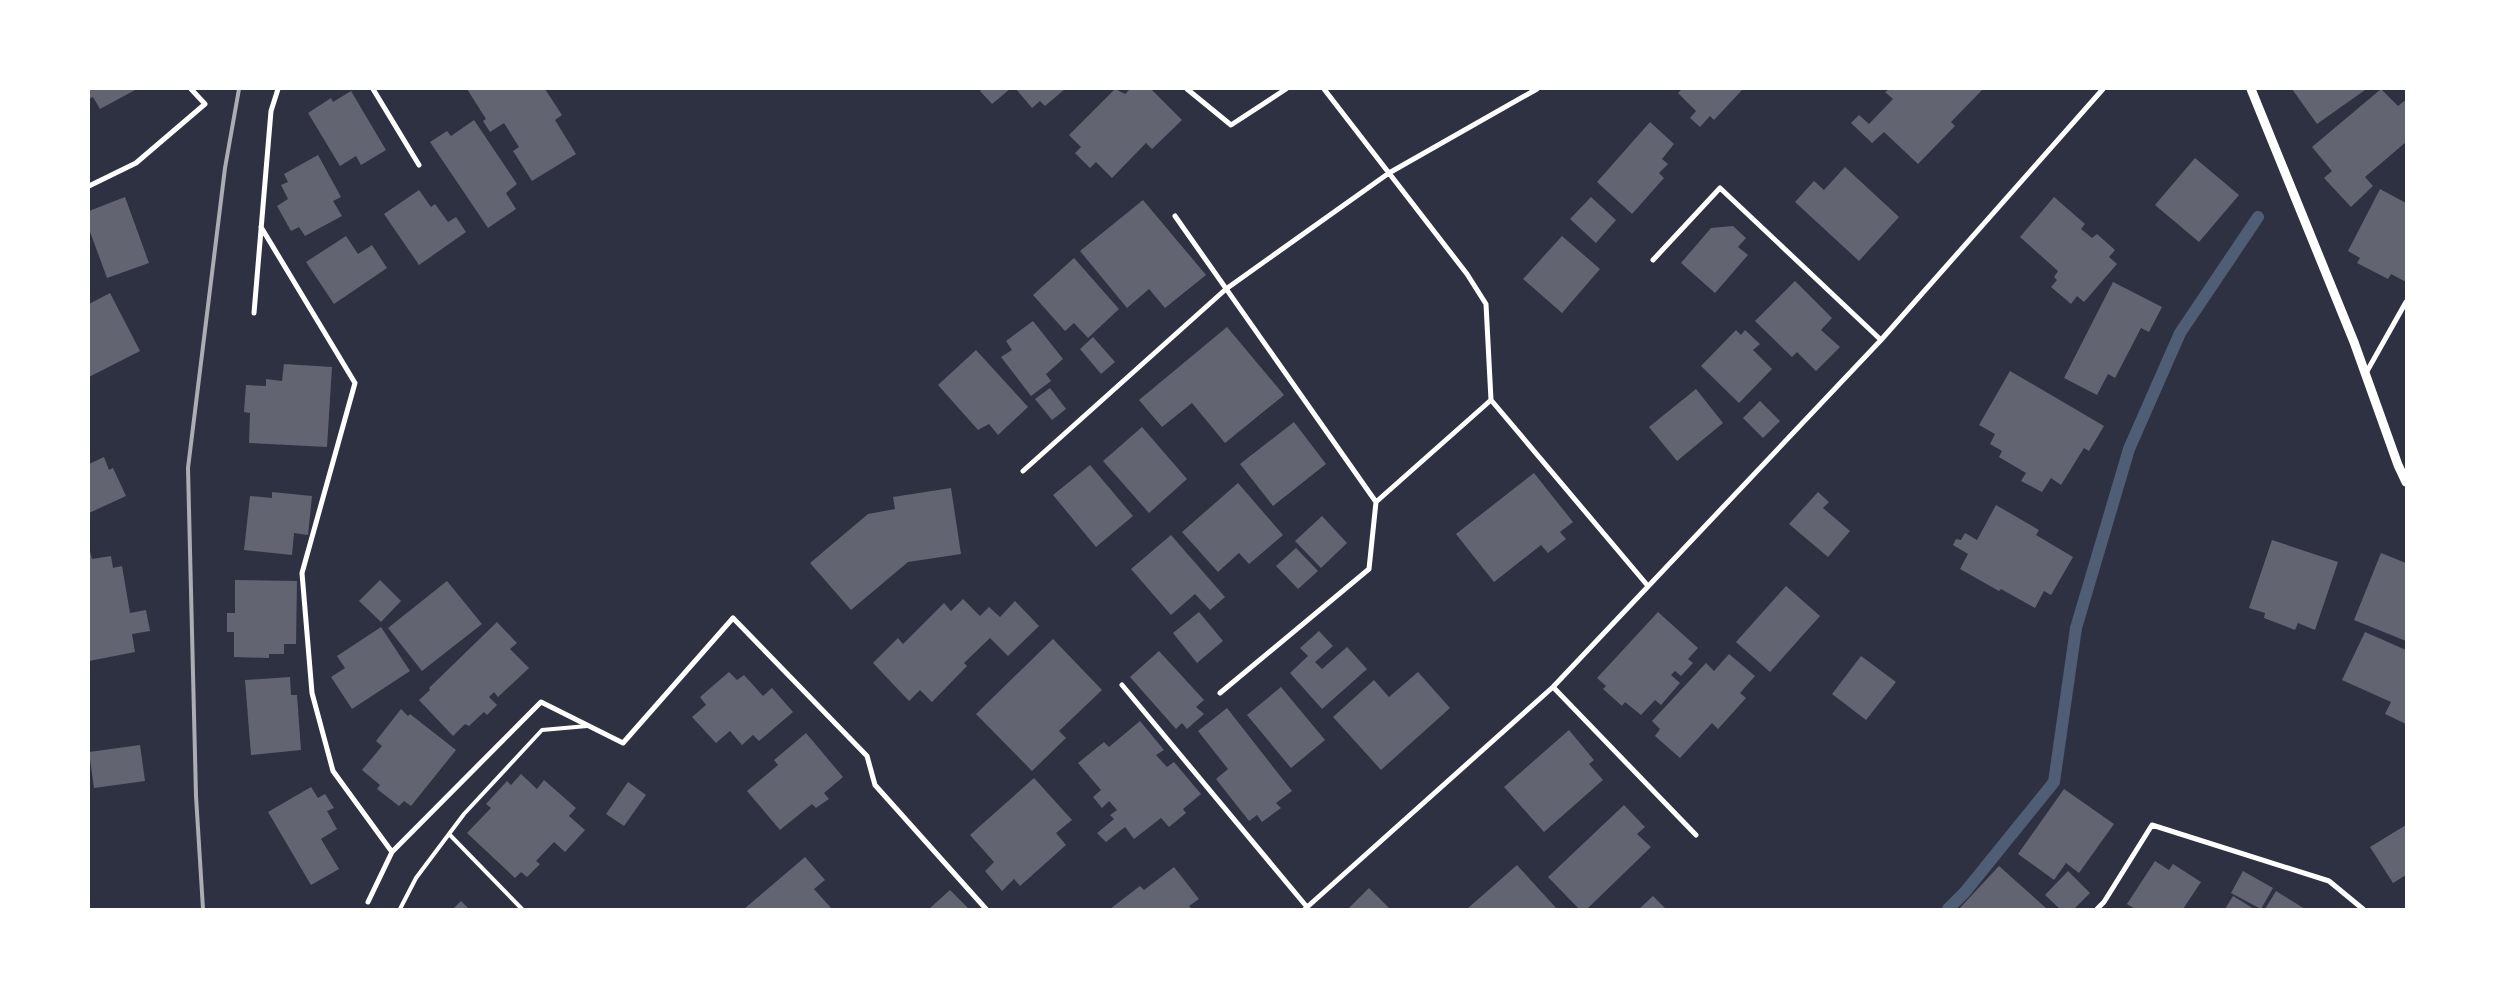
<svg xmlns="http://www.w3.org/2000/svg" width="2495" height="998" font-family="Roboto,sans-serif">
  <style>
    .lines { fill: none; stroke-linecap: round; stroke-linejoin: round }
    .stream { stroke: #4f5d75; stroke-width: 12 }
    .building { fill: #626471 }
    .service { stroke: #fff; stroke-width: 4 }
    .minor { stroke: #fff; stroke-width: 5 }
    .tertiary { stroke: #fff; stroke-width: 9 }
    .rail { stroke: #abadb3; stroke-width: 4 }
  </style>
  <rect width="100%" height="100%" fill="#2d3142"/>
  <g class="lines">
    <path class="stream" d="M1948,909L1965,892L2054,782L2076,628L2129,449L2180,333L2258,217"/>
  </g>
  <path class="building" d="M89,89H137L100,109L93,97L89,99Z
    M467,89H545L562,115L555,120L576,154L532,181L513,151L519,147L504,123L490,132L483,121L486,119Z
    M982,89H1010L992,104L980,91Z
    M1016,89H1065L1045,106L1040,101L1032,108Z
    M1115,89L1125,94L1130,89H1151L1182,120L1152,149L1146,143L1112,178L1096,162L1090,168L1075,153L1081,147L1069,135Z
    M1682,89H1743L1714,120L1710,116L1700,127L1690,118L1696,111L1678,93Z
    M1889,89H1983L1951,122L1955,126L1918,164L1884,132L1872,143L1851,123L1859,115L1869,124L1893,99L1885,92Z
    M2292,89H2364L2365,90L2317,124Z
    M2381,89L2398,106L2404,101L2406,103V142L2365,177L2373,186L2351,207L2324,178L2332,171L2312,147Z
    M351,91L386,150L361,165L356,156L340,166L308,113L331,98L333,102Z
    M474,120L517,184L506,193L516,209L488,228L430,142L447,131L451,136Z
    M1650,122L1674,144L1662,159L1668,164L1659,173L1664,178L1632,214L1597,182Z
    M318,155L341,197L333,201L342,216L305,236L299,227L291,231L277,206L288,199L281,185L288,182L284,174Z
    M2195,158L2239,195L2199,242L2155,205Z
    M1845,167L1899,217L1859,261L1795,202L1814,181L1824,190Z
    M2380,189L2406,203V282L2391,274L2388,279L2357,263L2360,258L2348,251Z
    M419,190L431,207L435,204L448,222L456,217L466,232L419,265L384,214Z
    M125,197L149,263L107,278L89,229V211Z
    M1591,197L1616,220L1596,243L1570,219Z
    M2054,197L2085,224L2081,229L2092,238L2097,234L2115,250L2109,257L2117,264L2084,302L2077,296L2071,304L2051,287L2057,280L2054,277L2058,271L2020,237Z
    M1143,200L1206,275L1165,308L1149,289L1127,308L1080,251Z
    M1733,226L1746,238L1738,247L1748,255L1715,293L1681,263L1711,228Z
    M346,236L358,254L372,245L387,268L334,304L306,262Z
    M1562,236L1600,269L1562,313L1523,279Z
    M1074,258L1119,309L1088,338L1074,323L1065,331L1033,295Z
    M1795,281L1832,318L1821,330L1840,347L1816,371L1797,352L1792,357L1755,321Z
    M2113,282L2162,307L2149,332L2141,328L2115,378L2108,374L2097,395L2064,378Z
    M110,293L140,351L89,377V304Z
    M1033,321L1063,359L1046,374L1051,381L1031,396L1001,357L1012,350L1006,341Z
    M1227,327L1284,395L1225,443L1192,403L1162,427L1139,400Z
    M1736,330L1741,335L1745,330L1760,344L1753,350L1772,369L1739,403L1701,366Z
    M1093,337L1115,362L1101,374L1080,349Z
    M976,350L1028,407L998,435L989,424L978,430L938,385Z
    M284,364L332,367L327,447L249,443L250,413L244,412L246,385L266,386V379L282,381Z
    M2010,371L2104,426L2089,451L2084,448L2061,485L2051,478L2042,492L2021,481L2026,473L1999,457L2002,451L1990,444L1995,434L1979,425Z
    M1050,388L1066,409L1052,420L1035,399Z
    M1696,389L1723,423L1677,461L1649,427Z
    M1760,401L1780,421L1763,438L1743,418Z
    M1294,422L1326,464L1273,506L1240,464Z
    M1142,427L1187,479L1149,513L1103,461Z
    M104,457L109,470L113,468L126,496L89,513V464Z
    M1090,465L1133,516L1096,547L1053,495Z
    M1534,473L1573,522L1560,532L1566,539L1548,553L1541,545L1494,582L1456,534Z
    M1238,483L1283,535L1249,564L1239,553L1218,572L1182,532Z
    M951,488L961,554L908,562L851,610L810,563L868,514L895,509L893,497Z
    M272,492L312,496L308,535L294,533L292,555L244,550L250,496L272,498Z
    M1818,492L1829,502L1823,508L1850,531L1828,557L1789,524Z
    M1996,505L2039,530L2036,535L2073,557L2051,595L2044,591L2035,608L2001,589L1999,591L1960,569L1968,554L1953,545L1956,539L1961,540L1965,533L1977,540Z
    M1322,516L1347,543L1321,568L1295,541Z
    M1171,535L1225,597L1210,610L1195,594L1171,615L1131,569Z
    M2272,540L2338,562L2315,630L2298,623L2295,630L2264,618L2265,613L2249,608Z
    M89,548L92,559L111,556L113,568L122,566L130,613L146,610L150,631L132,634L135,652L89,661Z
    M1296,548L1318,571L1298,589L1276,566Z
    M2381,553L2406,563V641L2354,620Z
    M235,580L297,581L296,644H284V654H269V658L234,657V632H227V613H235Z
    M380,580L401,601L381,622L359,601Z
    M447,581L482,624L422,671L388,628Z
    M1786,586L1820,616L1770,672L1736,642Z
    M963,599L980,616L989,607L1000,617L1015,601L1039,626L1008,656L990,638L964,663L967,666L932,702L920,690L909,701L873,663L898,638L903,644L944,603L951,611Z
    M1199,612L1223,641L1197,663L1173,633Z
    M1658,612L1698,648L1688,659L1693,663L1681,676L1675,671L1671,675L1680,683L1661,705L1655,700L1641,715L1625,702L1622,706L1603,689L1606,686L1597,678Z
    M497,622L517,643L510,649L529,668L498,697L494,692L489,697L497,705L487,715L484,712L469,726L465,724L453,736L419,700L430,690L429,688Z
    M381,627L410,671L352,709L331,677L345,668L337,656Z
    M1319,631L1333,646L1315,662L1322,669L1347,647L1367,669L1322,709L1290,673L1308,656L1300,648Z
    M2365,632L2406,650V724L2385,714L2391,702L2342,680Z
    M1053,639L1102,690L1059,731L1066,738L1032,771L976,714Z
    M1159,651L1204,700L1196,707L1204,714L1187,729L1182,723L1176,729L1130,677Z
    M1729,654L1755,676L1740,693L1746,698L1718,729L1712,723L1680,758L1655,736L1660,729L1652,721L1706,663L1714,671Z
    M1861,656L1896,682L1866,720L1832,694Z
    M729,672L737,680L744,675L763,696L772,688L793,712L759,741L753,735L742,745L730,731L716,743L692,717L706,705L700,697Z
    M1418,672L1450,708L1381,770L1333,717L1374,680L1389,697Z
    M290,677L291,695H297L301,750L251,755L245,680Z
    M1281,687L1325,740L1291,768L1247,715Z
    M1227,708L1292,791L1276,803L1281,808L1262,822L1257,815L1249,821L1216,779L1228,769L1198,731Z
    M401,709L408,716L410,714L456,750L411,806L404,801L399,806L377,789L380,785L362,770L382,746L376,741Z
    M1140,721L1164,750L1156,755L1167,767L1174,762L1201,794L1183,809L1186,813L1169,827L1161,818L1134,839L1125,827L1106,842L1097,833L1114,819L1110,815L1117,810L1109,801L1102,808L1093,797L1101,790L1078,763L1104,742L1109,747Z
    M1569,730L1594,760L1589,764L1603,780L1544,832L1504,787Z
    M806,733L843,777L824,793L829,799L816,808L812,804L780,830L747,791L778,765L774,760Z
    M140,745L145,781L94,788L89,752Z
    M521,774L537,789L544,780L576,808L569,816L585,830L565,852L554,842L536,861L540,864L527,877L521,872L515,878L467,833L491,808L486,804L507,781L511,785Z
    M1034,778L1072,820L1056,833L1066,845L1020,886L1014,879L1002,891L985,871L994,862L970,835Z
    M628,782L646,795L624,826L606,814Z
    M311,787L318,798L325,794L334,808L327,811L337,829L321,839L339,869L311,885L268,812Z
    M2064,789L2114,824L2079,873L2066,863L2054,880L2018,854Z
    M1624,805L1645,827L1637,834L1651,847L1587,909H1579L1548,877Z
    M2406,825V875L2393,883L2370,847Z
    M805,857L825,880L814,889L832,909H744Z
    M2155,861L2169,870L2173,864L2201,882L2183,909H2135L2127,904Z
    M1517,865L1557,909H1467Z
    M1999,866L2047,909H1959Z
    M1174,867L1199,899L1189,906L1192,909H1110L1140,886L1144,890Z
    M2068,871L2090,893L2074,909H2060L2045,895Z
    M2243,871L2273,888L2261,909L2231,893Z
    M1369,888L1390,909H1348Z
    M950,890L969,909H929Z
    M2276,891L2305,909H2265Z
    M1653,896L1666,909H1639Z
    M2233,896L2254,909H2225Z
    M461,901L469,909H453Z"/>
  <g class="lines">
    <path class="service" d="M449,834L522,909
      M400,909L416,878L464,814L542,730L587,726"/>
    <path class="minor" d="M373,89L419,165
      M1187,89L1231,125L1286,89
      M1324,89L1467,274L1486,304L1491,400L1648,586
      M89,186L136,163L205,104L191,89
      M1175,216L1376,502L1491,400
      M261,227L355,383L302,573L312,693L333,771L392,852
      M1653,260L1720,188L1881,340
      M254,313L271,111L278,89
      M2366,373L2406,302
      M1023,471L1226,289L1389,173L1537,89
      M1122,685L1307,907
      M1553,687L1696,835
      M1220,693L1369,569L1376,502
      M368,902L392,852L541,702L623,743L733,618L867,756L875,785L986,909
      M1305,909L1553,687L1881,340L2103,89
      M2097,909L2104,902L2152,825L2329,881L2363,909"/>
    <path class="tertiary" d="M2251,89L2354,342L2398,465L2406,482"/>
    <path class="rail" d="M203,909L196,796L188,468L225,168L239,89"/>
  </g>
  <rect width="2495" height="998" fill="none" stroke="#ffffff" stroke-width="180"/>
</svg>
